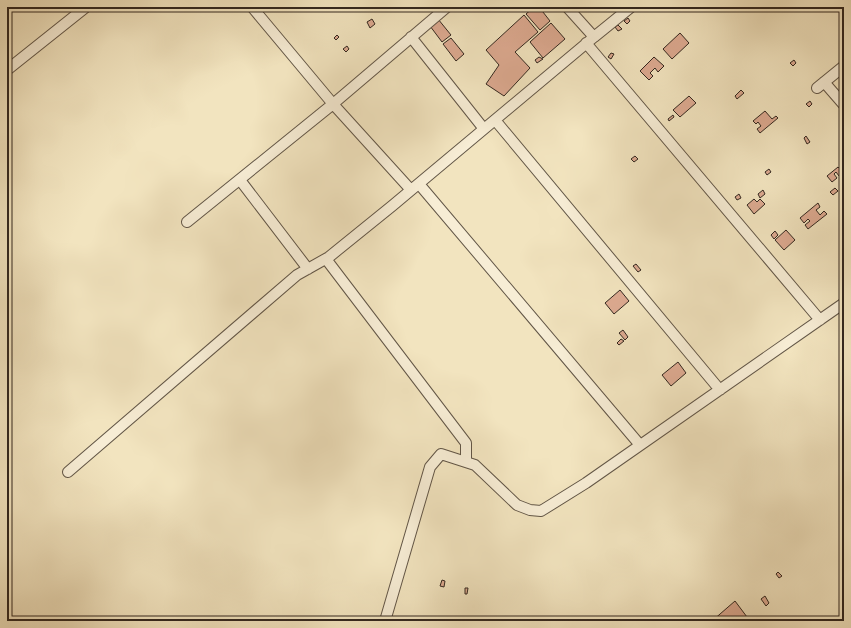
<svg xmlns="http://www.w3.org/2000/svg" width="851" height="628" font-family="'IM FELL Great Primer',serif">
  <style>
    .building { fill: #ddaa91; stroke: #32271f }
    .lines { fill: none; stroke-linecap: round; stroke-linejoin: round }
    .street-casing { stroke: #625647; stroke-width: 12 }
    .street { stroke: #f7edd5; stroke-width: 10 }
  </style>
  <rect width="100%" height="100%" fill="#f2e4bf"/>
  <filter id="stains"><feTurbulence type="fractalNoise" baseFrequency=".005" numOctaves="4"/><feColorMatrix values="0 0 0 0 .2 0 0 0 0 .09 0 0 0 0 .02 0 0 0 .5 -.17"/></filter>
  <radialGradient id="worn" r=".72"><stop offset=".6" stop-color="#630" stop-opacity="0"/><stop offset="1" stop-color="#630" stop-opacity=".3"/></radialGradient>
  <path class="building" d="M534,7H539L550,21L540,30L526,14Z
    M524,15L538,32L515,52L530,68L504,96L486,84L499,65L486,50Z
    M628,18L630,21L627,24L624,21Z
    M372,19L375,24L370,28L367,22Z
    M438,19L451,35L442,42L430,26Z
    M551,23L565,39L543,58L530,42Z
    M618,25L622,29L618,31L615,27Z
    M680,33L689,43L672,59L663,49Z
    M337,35L339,37L336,40L334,38Z
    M451,38L464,54L456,61L443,44Z
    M347,46L349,49L346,52L343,49Z
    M611,53L614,54L611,59L608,57Z
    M539,57L543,59L537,63L535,60Z
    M654,57L664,66L658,72L655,68L650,73L653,76L649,80L640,71Z
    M794,60L796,63L793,66L790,63Z
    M741,90L744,93L737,99L735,96Z
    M689,96L696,103L680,117L673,110Z
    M810,101L812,104L809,107L806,104Z
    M765,111L772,119L776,116L778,118L760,133L757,129L761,126L758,122L756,124L753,121Z
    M673,115L674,117L669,121L668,119Z
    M806,136L810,142L807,144L804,138Z
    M635,156L638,159L634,162L631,159Z
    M838,167L843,172L839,176L836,172L834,174L837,178L832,182L827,176Z
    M769,169L771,172L767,175L765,172Z
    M835,188L838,191L833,195L830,192Z
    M763,190L765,194L760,198L758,194Z
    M739,194L741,198L737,200L735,197Z
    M754,199L757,202L760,199L765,204L754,214L747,205Z
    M818,203L820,207L816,210L820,215L824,211L827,214L808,229L805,225L810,221L808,219L804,223L800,218Z
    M786,230L795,240L784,250L775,240Z
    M775,231L778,235L774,239L771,235Z
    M636,264L641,270L638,272L633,266Z
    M620,290L629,301L614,314L605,303Z
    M623,330L628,337L625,340L619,333Z
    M621,339L624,341L619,345L617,343Z
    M678,362L686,373L671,386L662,375Z
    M778,572L782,576L779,578L776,574Z
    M442,580L445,581L444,587L440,586Z
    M465,588H468L467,594H465Z
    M765,596L769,603L766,606L761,599Z
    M735,601L750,621H712Z"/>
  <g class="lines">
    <g class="street-casing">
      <path id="street" d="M567,7L594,37L631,7
        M411,37L484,129
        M586,43L820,320
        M7,70L86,7
        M824,82L844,105
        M817,88L844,66
        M495,120L720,390
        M240,180L308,269
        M419,184L640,445
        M411,190L333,104L447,7
        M187,222L333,104L252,7
        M326,259L466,443V462
        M68,472L297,275L329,257L392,206L594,37
        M385,621L430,467L441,454L475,465L517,505L530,510L541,511L586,483L844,303"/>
    </g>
    <use href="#street" class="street"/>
  </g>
  <rect width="851" height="628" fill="none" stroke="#f2e4bf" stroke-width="24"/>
  <rect x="8" y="8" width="835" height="612" fill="none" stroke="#32271f" stroke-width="2"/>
  <rect x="12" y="12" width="827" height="604" fill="none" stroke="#32271f"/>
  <rect width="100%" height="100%" filter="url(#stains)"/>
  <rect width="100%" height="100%" fill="url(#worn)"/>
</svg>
